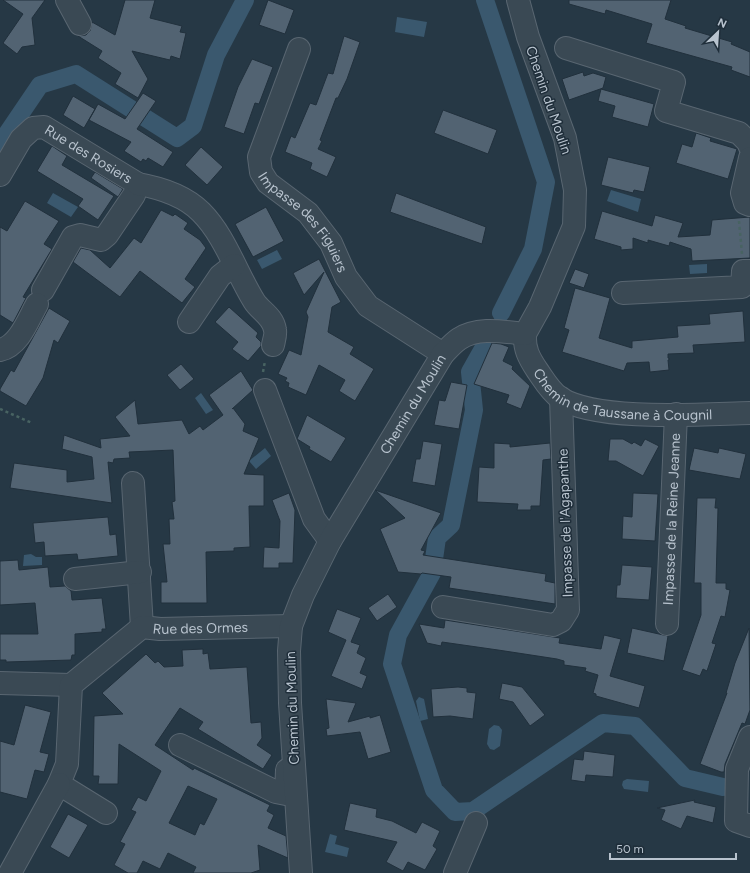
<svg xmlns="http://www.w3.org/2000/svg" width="750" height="873" font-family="Figtree,sans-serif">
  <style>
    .water { fill: #3a586e }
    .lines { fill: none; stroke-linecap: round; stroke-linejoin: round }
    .canal { stroke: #3a586e; stroke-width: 18 }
    .building { fill: #526372; stroke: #21303c; fill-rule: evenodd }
    .minor-casing { stroke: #596671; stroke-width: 24 }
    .path { stroke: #486362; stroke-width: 2.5; stroke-dasharray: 3 3; stroke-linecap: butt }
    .minor { stroke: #3a4954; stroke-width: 22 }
    .labels { text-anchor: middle; stroke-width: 3; stroke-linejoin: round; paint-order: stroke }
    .street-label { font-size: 14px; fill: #b8c3ce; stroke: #1f2e3a }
  </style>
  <rect width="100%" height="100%" fill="#263845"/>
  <path class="water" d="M397,17L427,22L424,37L395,32Z
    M611,190L641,199L638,212L607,201Z
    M53,193L78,207L71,217L47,203Z
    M277,250L282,259L262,269L257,260Z
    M707,264V273L690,274L689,265Z
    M201,393L213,410L206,414L195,398Z
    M265,448L271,456L256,469L249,461Z
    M31,554L36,557H42V565L23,566L24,555Z
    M419,697L424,699L428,719L420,721L416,701Z
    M494,725L499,726L502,730L500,746L494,750L490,749L487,744L489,729Z
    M627,779L649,781L648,792L624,789L622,785L623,781Z
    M330,834L337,836L335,844L349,848L347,857L325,852Z"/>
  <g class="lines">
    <path class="canal" d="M485,0L546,182L533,249L501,313
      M0,144L40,85L76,74L177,138L193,126L216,55L245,0
      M488,340L470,372L474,410L451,525L437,538L432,573L398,635L392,664L434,790L455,812L473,811L603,723L635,726L685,778L723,787"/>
  </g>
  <path class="building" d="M3,0H45L32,18L35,45L22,47L17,54L3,43L23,14Z
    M125,0H155L150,18L182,26L180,32L186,33L180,59L171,56L170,60L132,51L148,79L138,98L115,84L121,73L98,58L102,51L78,36L86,35L90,31L92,22L115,35Z
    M268,0L294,10L285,34L259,25Z
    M569,0H671L665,19L686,26L685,28L732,42L731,44L750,52V77L731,70L732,67L646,43L652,24L606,10L605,14L569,4Z
    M344,36L360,42L347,79L338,98H336L320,140L322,141L318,149L336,157L327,177L310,169L312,163L285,152L291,136L295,138L310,103L316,105L328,73L333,74Z
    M252,59L273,67L259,104L255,103L244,134L224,127L238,87Z
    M583,72L584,76L593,73L606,77L603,88L569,100L562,79Z
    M601,89L654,104L648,127L612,117L615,106L598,101Z
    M143,93L156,101L137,129L173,152L163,167L148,158L146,161L143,159L141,162L124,151L131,142L89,120L98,104L125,119Z
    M73,96L95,109L84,128L63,115Z
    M443,110L497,130L488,154L434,133Z
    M696,133L711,138L710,141L737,149L728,179L676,163L682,144L692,147Z
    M52,146L67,156L62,165L114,196L98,220L78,206L83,199L37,171Z
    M201,147L223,167L207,185L185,165Z
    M608,157L650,167L644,192L634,190L633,193L601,185Z
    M95,172L123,189L118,197L91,178Z
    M396,193L486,227L482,244L390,212Z
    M25,201L59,221L44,244L52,249L23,297L26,298L13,323L0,315V227L7,231Z
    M266,207L284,241L253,257L235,224Z
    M161,210L173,216L175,214L188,223L184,229L200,240L206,248L185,279L195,287L182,303L140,271L120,297L73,262L81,248L90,250L110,268L134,238L141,243Z
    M602,211L652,226L655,215L683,223L678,237L710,235L712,220L750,217V258L692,261L691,249L670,242L669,246L648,240V243L633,238V249L621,250V247L594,239Z
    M319,259L341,302L332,307L328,332L354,347L350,354L374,369L355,401L339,391L345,380L319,365L306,395L288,387L289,383L285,381L287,378L278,374L289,350L301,355L308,317L306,312L324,272L304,295L293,273Z
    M575,269L589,274L584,288L569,283Z
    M575,288L610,298L599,338L632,348V341L678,337L677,326L710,324L709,314L743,311L745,342L693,345L694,353L668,354V358L670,359L668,360L669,370L650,372L649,362L627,363L624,371L562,352L569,330L564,328Z
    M229,307L258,333L256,337L261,342V346L248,361L232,349L238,342L215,322Z
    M49,308L70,321L58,343L54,340L43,378L26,406L0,391V389L11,370L14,372Z
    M492,343L501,344L509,347L503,361L513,366L512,369L530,386L521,409L506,403L509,395L474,384Z
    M181,364L194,379L180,390L167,375Z
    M241,371L253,390L232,409L233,408L245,424L243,431L259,438L244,474L264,475V506H249L250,547L234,548V551L206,552L207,603H161V582H167L163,544H170L169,519H174L172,502L175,501L173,450L129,452L130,458L114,459L113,463L108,462L112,503L10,488L14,463L67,470V482L94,479L92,457L62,449L64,435L101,448L100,439L130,436L115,417L135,400L138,424L182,420L189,434L200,426L203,430L223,415L209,395Z
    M451,382L467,385L459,429L434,425L439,400L445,401Z
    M307,415L346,438L331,462L309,449L310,447L297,439Z
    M610,439H623L632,444L634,442L641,446L645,439L659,446L643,476L616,461H608Z
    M423,441L442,444L435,486L412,482L416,459H420Z
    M494,443L510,444V447L550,443L551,459L543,460L540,506H531V510H517L518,504L477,502L479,467L494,468Z
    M694,448L718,453L719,448L746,454L740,479L689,470Z
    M375,490L441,513L421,550L425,551L423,555L546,574L545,581L555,583V604L449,588L451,577L422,573L421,574L398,572L380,529L405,518Z
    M289,493L295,510L293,563H279V568H263L264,547L279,548L280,521L272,500Z
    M633,493L658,494L655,541L622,539L623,516L632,517Z
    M697,498H716L715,508H718L716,583H726V589L730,590L725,617L721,616L712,643L716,644L707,671L703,669L700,676L682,670L701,615V583H694Z
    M108,517L110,535L116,534L118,556L78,560L77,554L45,556L44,542L35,543L33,523Z
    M18,560L19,570L48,567L50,587L65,586L71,591L72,600L102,598L106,629H102V632L75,634V655H72L71,660L6,662V660H0V634H38L35,603L0,605V561Z
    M622,565L652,567L649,600L616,598L617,585H620Z
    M388,594L397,607L377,621L368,608Z
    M337,609L361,618L351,642L360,645L357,653L366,658L360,673L367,676L362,689L331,676L346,640L328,632Z
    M445,620L560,638L559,643L601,649L604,635L621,639L610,676L645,686L639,708L596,696V694L593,693L598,675L585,671L586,668L564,665V661L557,659L498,650L442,642L441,646L427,643L419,624L444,628Z
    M632,628L668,636L664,661L627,653Z
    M749,628L750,710L745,724L742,723L725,764L724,772H721L700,764L727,693H726L735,663Z
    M203,649V654L208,653L210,669L247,667L251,723L261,722L262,738L257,745L272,755L263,769L198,729L203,722L180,708L155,745L193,770L194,768L270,805L267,811L274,815L268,828L286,836L288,858L258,845L260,870L251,873H193L196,867L168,853L160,869L143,861L137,873H128L114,865L125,844L120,842L136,812L131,810L138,797L146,801L161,771L119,744L118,784H98L99,776H93L94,716L123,714L102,693L146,654L155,663L158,661L164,667L183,666L182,650ZM188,786L217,799L204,825L200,823L195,835L169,823Z
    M502,683L522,687L545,715L530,726L513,702L499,699Z
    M458,687L467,688V692L476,693L473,719L450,716L433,717L431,689Z
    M326,699L356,703L348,722L370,716V718L380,715L391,752L368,759L360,732L327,736L326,729L329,728Z
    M25,705L51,712L40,752L49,754L44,772L35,770L27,799L0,792V741L14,745Z
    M584,751L615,755L613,777L586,775L585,782L571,780L574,759L583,760Z
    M695,800L694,802L716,807L713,823L687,816L681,829L661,820L665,810L657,808Z
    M350,803L377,809L376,817L392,821L416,833L422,822L440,831L433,846L437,849L425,870L408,862L403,871L386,862L397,842L344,830Z
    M68,814L88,825L69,858L50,847Z"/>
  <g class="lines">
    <g class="minor-casing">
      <g id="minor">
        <path d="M67,0L80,24"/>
        <path d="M566,48L674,82L666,111L739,133L748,142L750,147"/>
        <path id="s1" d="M299,49L259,157L261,172L268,183L308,213L331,243L346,277L368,306L443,354"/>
        <path d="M750,158L742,193L745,203L750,205"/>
        <path id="s2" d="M0,175L21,139L33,128L44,127L138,184L134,195L107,235L101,240L80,235L73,237L43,290"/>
        <path d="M138,184C161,188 184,195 201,212C225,236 236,272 254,301C260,311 273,316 275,330C276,334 274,340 273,345"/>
        <path d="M623,293L742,287L743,271H750"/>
        <path d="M189,322L220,276L234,265"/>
        <path id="s3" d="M525,334C524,349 529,358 537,370C544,380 550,391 560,398C598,422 704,414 750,413"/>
        <path d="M0,350C19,346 28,320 37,304"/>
        <path d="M265,390L314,519L330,541"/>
        <path d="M133,483L142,627"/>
        <path d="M75,579L140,572"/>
        <path d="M443,607L553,625L561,621L568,610L561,398"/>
        <path id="s4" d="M667,624L676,414"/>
        <path d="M0,683L71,685"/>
        <path d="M750,737L737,769L736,821L750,826"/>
        <path d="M180,745L276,792L286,794L287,770"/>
        <path id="s5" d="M106,813L59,784L67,764L71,685L142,627L160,629L291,626"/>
        <path d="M10,873L59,784"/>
        <path id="s6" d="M301,873L290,703L289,651L291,626L303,595L330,541L443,354C448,349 453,343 459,339C478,326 505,332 525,334L540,307L574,226L575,190L565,138L528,37L518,0"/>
        <path d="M455,873L476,823"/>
      </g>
    </g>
    <path class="path" d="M739,221L742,254
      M263,372L265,361
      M0,409L32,423"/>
    <use href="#minor" class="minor"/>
  </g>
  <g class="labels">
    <g class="street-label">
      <text transform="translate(549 100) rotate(71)" y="5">Chemin du Moulin</text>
      <text dy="5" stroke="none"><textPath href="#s2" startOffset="121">Rue des Rosiers</textPath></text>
      <text dy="5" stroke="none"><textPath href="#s1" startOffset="197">Impasse des Figuiers</textPath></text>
      <text dy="5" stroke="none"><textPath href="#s3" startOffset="134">Chemin de Taussane à Cougnil</textPath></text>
      <text dy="5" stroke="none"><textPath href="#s6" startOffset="501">Chemin du Moulin</textPath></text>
      <text dy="5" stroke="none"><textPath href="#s4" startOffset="105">Impasse de la Reine Jeanne</textPath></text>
      <text transform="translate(565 523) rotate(-92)" y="5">Impasse de l'Agapanthe</text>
      <text dy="5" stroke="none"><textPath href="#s5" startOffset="306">Rue des Ormes</textPath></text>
      <text transform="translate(292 708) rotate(-92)" y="5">Chemin du Moulin</text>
    </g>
  </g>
  <g transform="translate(718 32) rotate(25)" stroke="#1f2e3a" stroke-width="3" paint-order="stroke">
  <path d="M0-3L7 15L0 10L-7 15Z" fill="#b8c3ce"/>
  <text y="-6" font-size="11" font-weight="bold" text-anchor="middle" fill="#b8c3ce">N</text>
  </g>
  <path d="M610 853v6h126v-6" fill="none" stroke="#b8c3ce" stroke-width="2"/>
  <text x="616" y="853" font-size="12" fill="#b8c3ce" stroke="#1f2e3a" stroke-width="3" paint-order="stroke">50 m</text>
</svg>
